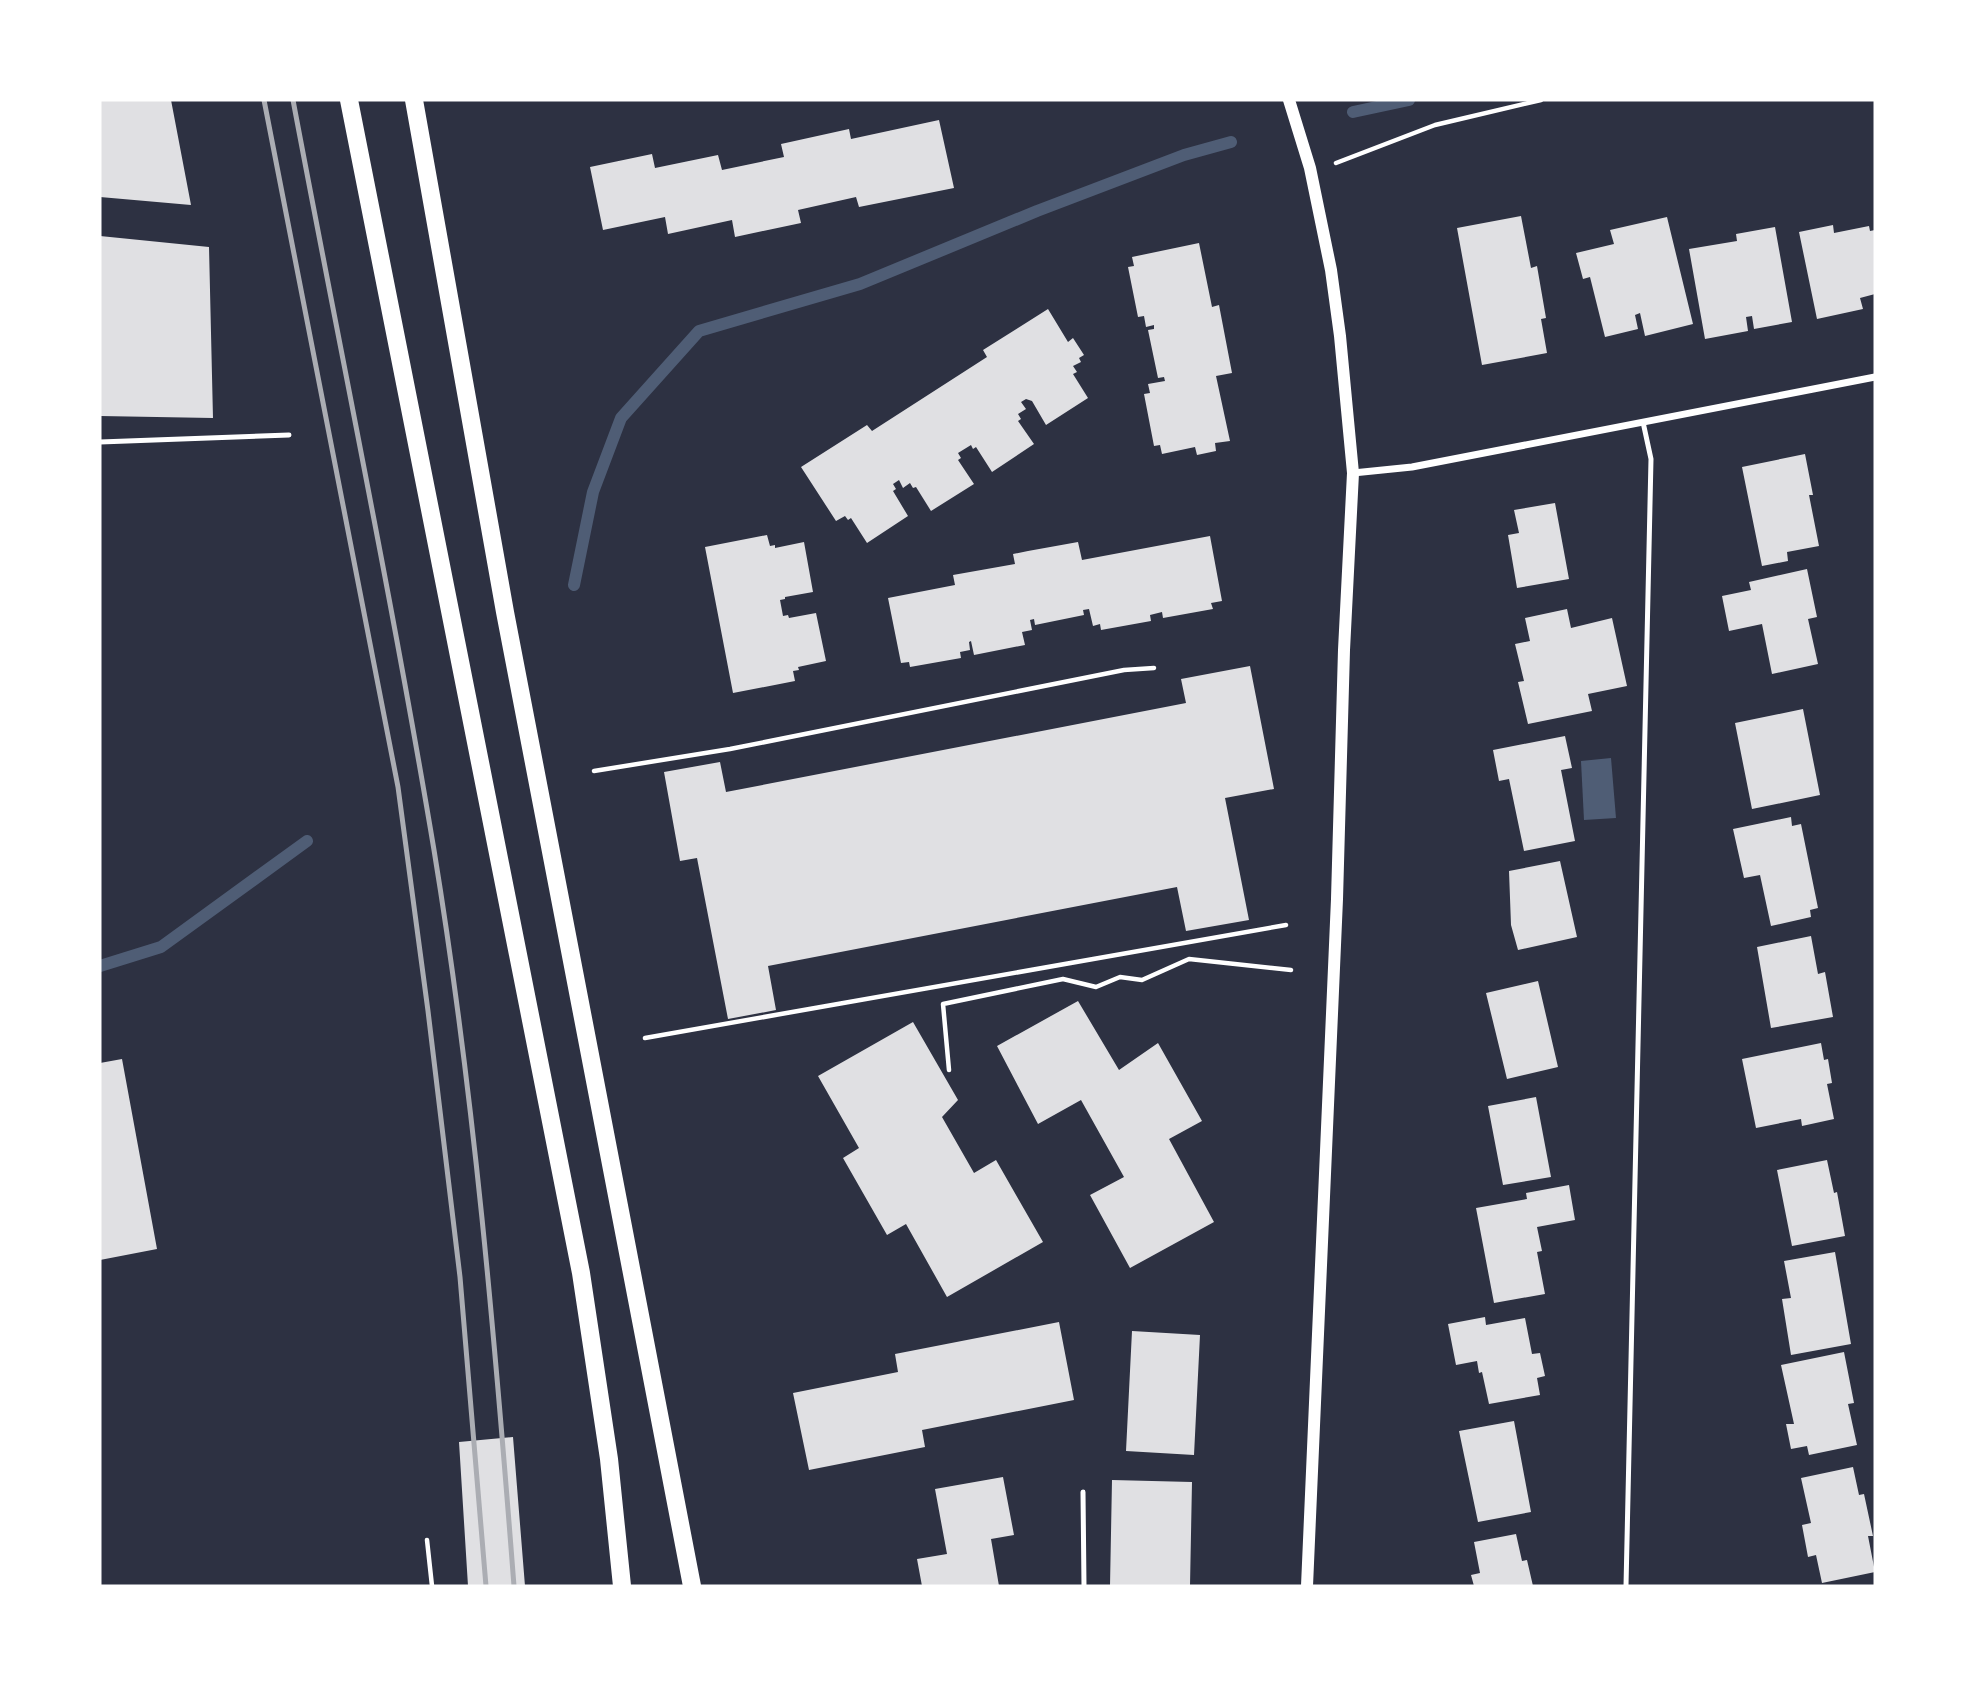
<svg xmlns="http://www.w3.org/2000/svg" width="1975" height="1686" font-family="'Asap Condensed',sans-serif">
  <style>
    .water { fill: #4f5d75 }
    .lines { fill: none; stroke-linecap: round; stroke-linejoin: round }
    .stream { stroke: #4f5d75; stroke-width: 12 }
    .building { fill: #e0e0e3 }
    .path { stroke: #fff; stroke-width: 4.5 }
    .service { stroke: #fff; stroke-width: 5 }
    .minor { stroke: #fff; stroke-width: 7 }
    .tertiary { stroke: #fff; stroke-width: 12 }
    .primary { stroke: #fff; stroke-width: 18 }
    .rail { stroke: #abadb3; stroke-width: 5 }
  </style>
  <rect width="100%" height="100%" fill="#2d3142"/>
  <path class="water" d="M1611,758L1616,818L1584,820L1581,761Z"/>
  <g class="lines">
    <path class="stream" d="M1353,112L1409,100
      M574,585L593,492L621,418L699,331L860,284L1037,211L1184,155L1231,142
      M100,966L161,947L307,841"/>
  </g>
  <path class="building" d="M100,100H171L191,205L100,197Z
    M939,120L954,188L859,207L856,197L798,210L801,223L735,237L732,220L668,234L665,217L603,230L590,167L652,154L655,168L718,155L722,170L784,157L781,144L849,129L851,139Z
    M1521,216L1531,268L1537,266L1546,318L1541,319L1547,353L1482,365L1457,228Z
    M1667,217L1693,324L1645,336L1640,313L1635,315L1638,329L1605,337L1590,277L1583,279L1576,253L1614,244L1610,230Z
    M1833,225L1834,233L1869,226L1870,231L1875,230V294L1860,298L1863,309L1817,319L1799,232Z
    M1775,227L1792,322L1754,329L1752,316L1746,317L1748,331L1705,339L1689,249L1737,241L1736,234Z
    M100,236L209,247L213,418L100,416Z
    M1199,243L1212,307L1219,305L1232,373L1216,376L1230,441L1215,443L1216,451L1197,455L1195,447L1162,454L1160,445L1154,446L1144,394L1150,393L1148,384L1165,381L1164,377L1158,378L1148,330L1154,329V325L1146,327L1144,316L1138,317L1128,267L1134,266L1132,257Z
    M1048,309L1068,342L1073,338L1084,355L1079,358L1081,362L1073,366L1077,372L1073,374L1088,398L1046,425L1032,401L1026,399L1021,402L1026,409L1018,414L1021,419L1018,421L1034,444L992,472L976,447L973,449L971,445L958,453L961,458L958,460L974,484L931,511L916,487L913,488L910,483L903,488L899,480L893,484L896,489L893,491L908,516L867,543L851,518L848,520L845,516L836,521L801,467L867,425L872,431L987,357L983,350Z
    M1805,454L1813,495H1809L1819,546L1787,552L1788,561L1762,566L1742,467Z
    M1555,503L1569,579L1517,588L1508,535L1519,533L1514,510Z
    M767,535L770,546L775,545V548L804,542L813,592L785,597V599L780,600L783,616L788,615L789,618L816,613L826,661L798,667L799,670L793,671L795,681L733,693L705,547Z
    M1210,536L1222,601L1211,603L1213,609L1163,618L1162,612L1150,615L1151,621L1101,630L1100,624L1093,626L1089,609L1083,610L1084,615L1035,625L1034,619L1030,620L1032,630L1022,632L1025,645L974,655L971,641L969,642L970,650L960,652L961,658L910,667L909,662L901,663L888,598L955,585L953,575L1015,564L1013,554L1028,551L1078,542L1082,560Z
    M1807,569L1817,617L1808,619L1818,664L1772,674L1762,624L1729,631L1722,596L1751,590L1749,582Z
    M1567,609L1571,628L1612,618L1627,686L1588,694L1592,711L1528,724L1518,682L1524,681L1515,644L1530,641L1525,618Z
    M1250,666L1274,789L1225,798L1249,920L1186,931L1177,887L768,966L776,1010L728,1019L697,858L680,861L664,772L720,762L726,792L1186,703L1181,679Z
    M1803,709L1820,795L1752,809L1735,723Z
    M1565,736L1572,768L1561,770L1575,841L1524,851L1509,779L1499,781L1493,750Z
    M1791,817L1792,826L1801,824L1818,908L1810,910L1811,917L1771,926L1760,875L1744,878L1733,829Z
    M1560,861L1577,937L1518,950L1511,925L1509,871Z
    M1811,936L1818,974L1825,972L1833,1017L1771,1028L1757,947Z
    M1538,981L1558,1067L1507,1079L1486,993Z
    M1078,1001L1119,1070L1158,1043L1202,1121L1169,1139L1214,1222L1130,1268L1090,1195L1124,1177L1081,1100L1038,1124L997,1046Z
    M913,1022L958,1100L942,1117L974,1173L996,1160L1043,1242L947,1297L906,1224L887,1235L843,1158L859,1148L818,1076Z
    M1821,1043L1824,1060L1828,1059L1832,1083L1827,1084L1834,1119L1802,1126L1801,1119L1756,1128L1742,1059Z
    M122,1059L157,1249L100,1260V1063Z
    M1536,1097L1551,1177L1503,1185L1488,1106Z
    M1827,1160L1834,1193L1837,1192L1845,1236L1792,1246L1777,1170Z
    M1569,1185L1575,1220L1537,1227L1542,1251L1537,1252L1545,1294L1494,1303L1476,1208L1527,1199L1526,1193Z
    M1835,1252L1851,1344L1791,1355L1782,1299L1791,1298L1784,1261Z
    M1485,1317L1486,1325L1525,1318L1532,1354L1540,1353L1545,1376L1537,1378L1540,1395L1489,1404L1482,1372L1479,1373L1477,1361L1456,1365L1448,1324Z
    M1059,1322L1074,1400L922,1430L925,1447L809,1470L793,1393L898,1372L895,1354Z
    M1132,1331L1200,1335L1194,1455L1126,1451Z
    M1844,1352L1854,1403L1848,1404L1857,1445L1809,1455L1807,1446L1791,1449L1786,1424H1794L1781,1365Z
    M1514,1421L1531,1512L1478,1522L1459,1431Z
    M513,1437L525,1586H468L459,1442Z
    M1853,1467L1859,1495L1864,1494L1873,1536H1868L1875,1572L1822,1583L1816,1555L1808,1557L1802,1525L1811,1523L1801,1478Z
    M1003,1477L1014,1535L991,1539L999,1586H922L917,1559L947,1554L935,1489Z
    M1112,1480L1192,1482L1190,1586H1110Z
    M1516,1534L1522,1561L1527,1560L1533,1586H1474L1471,1575L1480,1573L1474,1542Z"/>
  <g class="lines">
    <path class="path" d="M1336,163L1435,125L1541,100
      M594,771L730,749L1124,670L1154,668
      M645,1038L1286,925
      M949,1070L943,1004L1063,979L1096,987L1120,977L1142,980L1189,959L1291,970
      M427,1540L432,1586"/>
    <path class="service" d="M100,442L289,435
      M1083,1492L1084,1586
      M1626,1586L1651,459L1643,422"/>
    <path class="minor" d="M1353,473L1412,467L1875,377"/>
    <path class="tertiary" d="M1289,100L1310,168L1331,270L1340,336L1353,473L1344,650L1337,899L1307,1586"/>
    <path class="primary" d="M349,100L581,1273L609,1459L622,1586
      M414,100L505,612L692,1586"/>
    <path class="rail" d="M264,100L398,787L428,1011L460,1277L486,1586
      M293,100C340,350 392,599 434,850C474,1094 495,1340 514,1586"/>
  </g>
  <rect width="1975" height="1686" fill="none" stroke="#ffffff" stroke-width="203"/>
</svg>
